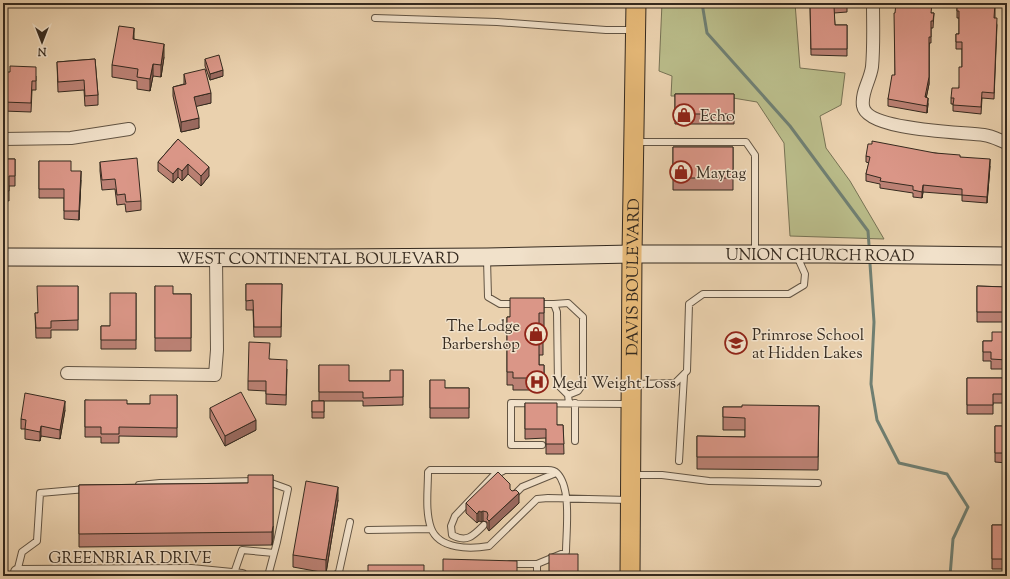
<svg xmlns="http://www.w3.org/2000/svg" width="1010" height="579" font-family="'Sorts Mill Goudy',serif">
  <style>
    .green { fill: #b9bb89; stroke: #777254 }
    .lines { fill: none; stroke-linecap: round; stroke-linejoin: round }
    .stream { stroke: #707f72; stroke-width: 3 }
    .lane-casing { stroke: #625443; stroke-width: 8 }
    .street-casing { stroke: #625443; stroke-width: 14 }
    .secondary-casing { stroke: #352a1f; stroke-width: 19 }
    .primary-casing { stroke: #352a1f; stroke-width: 21 }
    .lane { stroke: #f1e1ca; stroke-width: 6 }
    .street { stroke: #f1e1ca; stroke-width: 12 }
    .secondary { stroke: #f1e1ca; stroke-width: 17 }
    .primary { stroke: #e5b877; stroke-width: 19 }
    .wall { fill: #bb8174; stroke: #352a1f }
    .shaded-wall { fill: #99695e; stroke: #352a1f }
    .building { fill: #da9687; stroke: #352a1f }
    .labels { text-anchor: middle; stroke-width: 3; stroke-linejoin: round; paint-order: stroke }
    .poi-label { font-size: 16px; fill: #352a1f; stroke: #f1e1ca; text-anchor: start }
    .street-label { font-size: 16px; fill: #352a1f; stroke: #f1e1ca }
  </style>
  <rect width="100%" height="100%" fill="#ead1ae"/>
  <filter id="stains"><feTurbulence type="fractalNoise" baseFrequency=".005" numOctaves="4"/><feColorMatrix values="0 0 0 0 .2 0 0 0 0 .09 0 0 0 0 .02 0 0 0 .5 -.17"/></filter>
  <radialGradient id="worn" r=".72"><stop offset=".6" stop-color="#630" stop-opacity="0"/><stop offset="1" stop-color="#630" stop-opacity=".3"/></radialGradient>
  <path class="green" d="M662,3H795L800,68L845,73L841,105L820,116L826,148L850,181L884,239L790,236L784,143L757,102L721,96H671L672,76L659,71Z"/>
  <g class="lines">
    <path class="stream" d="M702,3L707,33L790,126L868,231L869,245
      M870,264L874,322L871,384L877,420L899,463L947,474L968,507L953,539L950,576"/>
    <g class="lane-casing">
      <path id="lane" d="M375,18L497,22L606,30H634
        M635,142H746L755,155V253
        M487,259L488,297L500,304H517
        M536,304H554L557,312L558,385L568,395L569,403
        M554,304L568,303L583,317V384L578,391L568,395
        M634,384L675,383L687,371L689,304L703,294H789L804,285L805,274L797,256
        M575,403V441
        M542,445H511V403L628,404
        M679,461L684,375
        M633,475H662L709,481L818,483
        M266,481L288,489L277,542L268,576
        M139,485L160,483L255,481
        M513,496L522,487L556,473
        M484,525C473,536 467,543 452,535L451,526L455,516L494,475L503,471
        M368,530L431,529
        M510,564H537
        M17,572L22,552L37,541L40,493L86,489
        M233,576L242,550L274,553
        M334,576L339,572L350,522
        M537,576V564L566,552C566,532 572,488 557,473C555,471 551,470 548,470H430L428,472C428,490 425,511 431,528C439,550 471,549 489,546L537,499L548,498L629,500"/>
    </g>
    <g class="street-casing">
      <path id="street" d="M873,3C873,24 874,46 872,67C870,81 861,92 863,106C867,131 963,132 984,135C992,136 999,140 1007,143
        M3,139L71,138L129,129
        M67,373L215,375L217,350L216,258
        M17,572L191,571L242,576"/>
    </g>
    <g class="secondary-casing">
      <g id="secondary">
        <path id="s1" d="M3,257L326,258L487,257L632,254H828L1007,256"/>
      </g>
    </g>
    <g class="primary-casing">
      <g id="primary">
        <path id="s2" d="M630,576L632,254L636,3"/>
      </g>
    </g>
    <use href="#lane" class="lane"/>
    <use href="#street" class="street"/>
    <use href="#secondary" class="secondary"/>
    <use href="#primary" class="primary"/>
  </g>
  <path class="wall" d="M36,3H70V5L36,6Z
    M810,3H847V12L834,13L835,25H847V56L811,55Z
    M957,3H997V5H995V18L997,25L994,99L982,98L981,114L953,111V104H951V98L959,88L962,67V49H956V34H959V18H957Z
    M895,13H934L933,28H931V43H929V84L926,98L928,104L927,113L888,106V99L895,75Z
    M134,39L164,57L161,77L153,76L150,91L137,89V81L112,77V65Z
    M95,59L98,95V105L85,106L84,90L58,92L57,62Z
    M205,59L223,76L210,80L205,66Z
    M3,72L36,76V90H32L31,112L3,111Z
    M184,74L211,103L196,106L199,128L181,132L173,96V87L184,84Z
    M675,94H734V124H675Z
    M178,139L209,176L201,186L188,174L182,181L178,177L173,183L158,171V162Z
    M673,147H733V190H673Z
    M935,153L960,157L990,166L987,203L962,201V195L923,192L922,198L913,197V193L880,188V184L866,181V174L869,163L866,162V156Z
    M3,159H15V186H9V201L3,200Z
    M39,161L71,171L81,180L79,220L64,219V198H39Z
    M100,162L141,201V210L126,212L125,204L117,205L115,189L102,190L100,171Z
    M246,284H282L281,337H254L253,310H246Z
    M78,286V330H51V338H36L35,313H37Z
    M155,286L173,294H191V351H155Z
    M977,286L1007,287V308H1004V322H977Z
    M136,293V349H101V326H110Z
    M544,298V326H539V331H543V355H539V365H544V390H513V385H507V317H510Z
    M1007,332V369H991V361H983V341H992Z
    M270,359L287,369L286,405L266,404V391L248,390V381Z
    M319,365L349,381H390L403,370V405L363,406V401H319Z
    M967,378H1007V403H993V414H967Z
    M430,380L445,388H469V418H430Z
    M177,395V437L119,436V443H101V437H85V400L127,404H150Z
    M312,401H324V418H312Z
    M525,403L557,425H563L564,454H546V438L525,439Z
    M819,406L818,470L697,469V436L745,437V430H723V407H742Z
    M210,408L256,430L225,446L210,418Z
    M65,410L60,439L41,436L40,441L25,439V429H21V419Z
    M995,426H1007V463L995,462Z
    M273,475V538L272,545L79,547V485L248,483Z
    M510,489L519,503L489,531L487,528V522L483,521L481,522L479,521L477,523L466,513V503Z
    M338,500L326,573L293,567V555Z
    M992,525H1007V569H992Z"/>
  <path class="shaded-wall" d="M4,3H18L6,7V14L3,15V6Z
    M134,28V40L133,39Z
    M929,43V84L925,104V97Z
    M164,44V57L161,77V65Z
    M153,64V76L150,91V79Z
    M223,70V76L210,80V74Z
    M211,93V103L194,107V97Z
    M928,98V104L927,113V106Z
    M199,118V128L181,132V122Z
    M990,159V166L987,203V197Z
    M188,164V174L182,181V171Z
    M209,167V176L201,186V176Z
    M178,168V177L173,183V174Z
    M81,171V180L79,220V211Z
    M923,185V192L922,198V192Z
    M65,401V410L60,439V430Z
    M256,420V430L225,446V436Z
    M41,426V436L40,441V432Z
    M338,487V500L326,573V560Z
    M519,493V503L489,531V521Z
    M479,511V521L477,523V514Z
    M483,511V521L481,522V512Z
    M273,526V538L272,545V532Z"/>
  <path class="building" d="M3,3H6V4L3,6Z
    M810,3H847V6H834L835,25H847V49H811Z
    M896,3H932L931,13H934L933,21H931V37H929V77L925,97L928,98L927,106L888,99L892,75H895L894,13H895Z
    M957,3H995L994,18H997L994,93L982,92L981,107L953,105L954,98H951L952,88H959V67H962V42H956V34H959V11H957Z
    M119,26L134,28L133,39L164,44L161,65L153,64L150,79L137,77L138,69L112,65Z
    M219,55L223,70L210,74L205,59Z
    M95,59L98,95L85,96L84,80L58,82L57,62Z
    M10,66L36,67V81H32L31,103L3,102V72H10Z
    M205,69L211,93L194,97L199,118L181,122L173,87L186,84L184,74Z
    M675,94H734V114H675Z
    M178,139L209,167L201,176L188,164L182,171L178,168L173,174L158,162Z
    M872,141L935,153L960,155V157L990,159L987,197L962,195V189L923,185L922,192L913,190V186L880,181L881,178L866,174L870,157L866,156L868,144H872Z
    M673,147H733V178H673Z
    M137,158L141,201L126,202L125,194L117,195L115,179L102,180L100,162Z
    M3,159H15V176H9V191H3Z
    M39,161H71V171H81L79,211H64V189H39Z
    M246,284H282L281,327H254L253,300L246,301Z
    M37,286H78V320L51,321V328H36L35,313H38Z
    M155,286H173V294H191V338H155Z
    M977,286L1007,287V299H1004V312H977Z
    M110,293H136V340H101V326H110Z
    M510,298H544V313H539V331H543V342H539V365H544V378H513V372H507V317H510Z
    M992,332H1007V360L991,359V352H983V341H992Z
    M249,342L270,343L269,359L287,360L286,395L266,394V381H248Z
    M319,365H349V381H390V370H403V397L363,398V392H319Z
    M967,378H1007V394H993V405H967Z
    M430,380H445V388H469V408H430Z
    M241,392L256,420L225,436L210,408Z
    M25,393L65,401L60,430L41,426L40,432L25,429L26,420L21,419Z
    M150,395H177V428L119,427V434H101V427H85V400H127V404H150Z
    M312,401H324V412H312Z
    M525,403H557V425H563L564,444H546V429H525Z
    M742,405L819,406L818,457H697V436L745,437V418L723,417V407H742Z
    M995,426H1007V453H995Z
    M498,472L510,484V489L512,491L516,490L519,493L489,521L487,519L488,515L487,512L483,511L481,512L479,511L477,514L466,503Z
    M248,475H273V526L272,532L79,534V485L248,483Z
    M306,481L338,487L326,560L293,555Z
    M992,525H1007V559H992Z
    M549,554H578V576H549Z
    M443,559L517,561V576H443Z
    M368,565H424V576H368Z"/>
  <defs>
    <g id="shop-ring" transform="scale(1.15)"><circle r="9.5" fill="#f1e1ca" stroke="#8f2418" stroke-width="1.5"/><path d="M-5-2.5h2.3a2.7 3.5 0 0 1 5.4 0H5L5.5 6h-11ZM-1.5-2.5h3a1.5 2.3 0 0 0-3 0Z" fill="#8f2418"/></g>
    <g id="school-ring" transform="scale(1.15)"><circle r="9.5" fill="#f1e1ca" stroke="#8f2418" stroke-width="1.5"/><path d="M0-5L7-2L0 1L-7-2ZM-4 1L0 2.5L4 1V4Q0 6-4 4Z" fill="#8f2418"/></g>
    <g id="hospital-ring" transform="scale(1.15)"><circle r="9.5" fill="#f1e1ca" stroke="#8f2418" stroke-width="1.5"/><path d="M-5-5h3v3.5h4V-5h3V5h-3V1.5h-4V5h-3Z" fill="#8f2418"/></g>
  </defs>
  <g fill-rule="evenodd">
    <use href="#shop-ring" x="684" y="115"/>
    <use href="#shop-ring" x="681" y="172"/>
    <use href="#shop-ring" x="536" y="334"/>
    <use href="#school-ring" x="736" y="343"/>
    <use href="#hospital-ring" x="537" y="382"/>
  </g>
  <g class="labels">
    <g class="poi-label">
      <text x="700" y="121">Echo</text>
      <text x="696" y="178">Maytag</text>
      <text x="520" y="331" text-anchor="end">The Lodge<tspan x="520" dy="18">Barbershop</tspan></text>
      <text x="752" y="340">Primrose School<tspan x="752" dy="18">at Hidden Lakes</tspan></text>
      <text x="552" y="388">Medi Weight Loss</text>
    </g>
    <g class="street-label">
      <text dy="6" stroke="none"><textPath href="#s1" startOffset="817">UNION CHURCH ROAD</textPath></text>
      <text dy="6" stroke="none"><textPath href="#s1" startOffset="315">WEST CONTINENTAL BOULEVARD</textPath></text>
      <text dy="6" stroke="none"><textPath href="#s2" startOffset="299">DAVIS BOULEVARD</textPath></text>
      <text x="130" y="563">GREENBRIAR DRIVE</text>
    </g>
  </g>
  <rect width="1010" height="579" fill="none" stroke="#ead1ae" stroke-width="16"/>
  <rect x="4" y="4" width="1002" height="571" fill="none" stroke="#352a1f" stroke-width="2"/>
  <rect x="8" y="8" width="994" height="563" fill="none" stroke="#352a1f"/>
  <g transform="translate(42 42) rotate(180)" stroke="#f1e1ca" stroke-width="3" paint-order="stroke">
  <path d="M0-3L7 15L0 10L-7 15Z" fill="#352a1f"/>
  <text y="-6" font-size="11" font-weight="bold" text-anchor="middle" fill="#352a1f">N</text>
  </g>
  <rect width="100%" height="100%" filter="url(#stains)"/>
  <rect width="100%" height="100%" fill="url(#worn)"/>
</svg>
